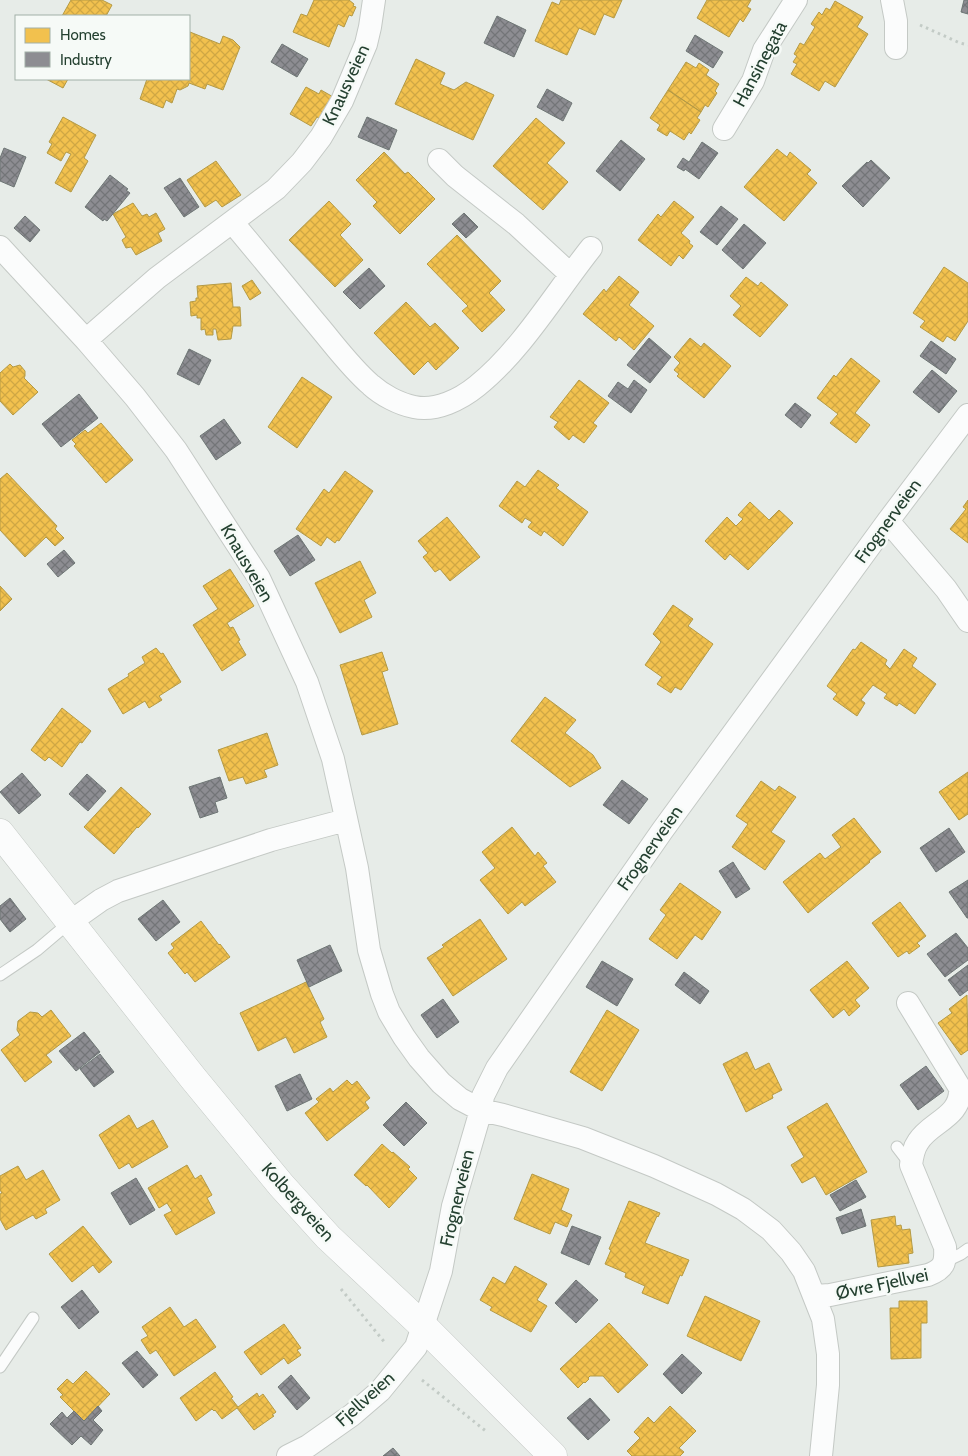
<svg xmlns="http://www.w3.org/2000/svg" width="968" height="1456" font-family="Cabin,sans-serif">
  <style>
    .homes { fill: url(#homes-cross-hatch); stroke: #b49a45 }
    .industry { fill: url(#industry-cross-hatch); stroke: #6e7675 }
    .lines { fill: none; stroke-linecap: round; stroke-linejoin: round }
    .service-casing { stroke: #c4c9c5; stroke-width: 13 }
    .minor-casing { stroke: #c4c9c5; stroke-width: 24 }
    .tertiary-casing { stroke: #c4c9c5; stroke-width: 29 }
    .path { stroke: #c3cbc6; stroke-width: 3; stroke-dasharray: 2.5 4; stroke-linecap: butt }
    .service { stroke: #fbfcfc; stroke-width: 11 }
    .minor { stroke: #fbfcfc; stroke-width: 22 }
    .tertiary { stroke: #fbfcfc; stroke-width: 28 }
    .labels { text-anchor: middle; stroke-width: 5; stroke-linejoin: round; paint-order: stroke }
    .street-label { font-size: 18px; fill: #244030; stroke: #f6faf7 }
  </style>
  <defs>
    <pattern id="homes-cross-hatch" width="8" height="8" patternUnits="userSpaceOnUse" patternTransform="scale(1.25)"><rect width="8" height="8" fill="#f2c14e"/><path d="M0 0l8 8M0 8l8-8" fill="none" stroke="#cfa744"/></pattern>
    <pattern id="industry-cross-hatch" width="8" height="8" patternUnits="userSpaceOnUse" patternTransform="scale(1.25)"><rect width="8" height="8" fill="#8d8d92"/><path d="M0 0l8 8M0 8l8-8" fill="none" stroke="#737578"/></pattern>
  </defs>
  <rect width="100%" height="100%" fill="#e7ece8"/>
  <path class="homes" d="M71,0H102L112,5L106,16H62Z
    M314,0H349L354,4L353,6L356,7L352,16L349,15L344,27L338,24L329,47L293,32L301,14L307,16Z
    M561,0H622L614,18L604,14L595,35L579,28L567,55L535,41L552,2L559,5Z
    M707,0H751L747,7L751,9L743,22L740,19L729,37L697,18Z
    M835,1L863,17L857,27L868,34L835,87L825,81L819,91L791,74L797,64L793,62L797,56L794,54L800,43L804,45L815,27L811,24L819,12L822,15L826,8L830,10Z
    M190,32L220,44L223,36L233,40L240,47L223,90L207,84L205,89L189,83L188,86L180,90L177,89L172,103L166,100L163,108L140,99L147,79H189Z
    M416,59L445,73L440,84L454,90L466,82L494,95L473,140L395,104Z
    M686,62L696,68L699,63L709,70L706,75L719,84L715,91L717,93L708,107L705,105L701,112L668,90Z
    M46,79H68L63,88Z
    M306,87L319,94L321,90L335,98L322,120L317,117L311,126L290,114Z
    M668,90L701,112L697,118L700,120L691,134L689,132L684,140L670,131L667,136L657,130L660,125L650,118Z
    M63,117L96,135L84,158L88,161L71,192L55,183L71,154L66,152L61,161L47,153L52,144L49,142Z
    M536,118L565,143L547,163L568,182L543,210L493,166Z
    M777,149L787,157L790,152L811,170L807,174L817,183L784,221L744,187Z
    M384,152L405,174L408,172L435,199L400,234L373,206L377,202L356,180Z
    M216,161L241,195L222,207L216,200L205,207L187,180Z
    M329,201L351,224L340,235L363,260L335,287L289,240Z
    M674,201L694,217L681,233L690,241L689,243L693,246L683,259L679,255L671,266L638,240L658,214L661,217Z
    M133,203L142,216L147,214L149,217L156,213L165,229L158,233L162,241L136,255L131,247L126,248L122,240L126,237L113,214Z
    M457,235L501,281L489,293L505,310L482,332L462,311L468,306L427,264Z
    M944,267L968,283V321L955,341L947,336L943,342L920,327L925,321L913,313Z
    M619,276L639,292L629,305L654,326L634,350L619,337L616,341L583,314L604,289L606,292Z
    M746,277L758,286L761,282L788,305L760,337L733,315L741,306L730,296Z
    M252,280L261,293L250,300L242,286Z
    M231,283L233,307H240L241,326H233L231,339L218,340L216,329H213V335H206L205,329L201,330V318H197V315L191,316L190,302L196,301V298H198L197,286Z
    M406,302L430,327L435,323L459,348L436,370L428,361L414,375L374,333Z
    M690,338L701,347L704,343L731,366L704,398L677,376L679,374L674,370L680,363L674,357Z
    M851,358L880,381L855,413L870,425L856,443L830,423L838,414L817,398L834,375L836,377Z
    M10,364L13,367L20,365L25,371V376L24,378L38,392L13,415L0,401V373Z
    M302,377L332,397L297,448L268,427Z
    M579,380L609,403L593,423L597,426L584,443L573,435L569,440L554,427L558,422L550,417Z
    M101,423L133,460L106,483L74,446L76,444L72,440L85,430L88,433Z
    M538,470L559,485L556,488L588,512L563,546L544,531L541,536L528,527L532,522L525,518L522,523L499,506L517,481L525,487Z
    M345,471L373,491L339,541L337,540L335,543L327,537L321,546L296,529L324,489L329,493Z
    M7,473L57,526L55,529L64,538L55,546L46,537L25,557L0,530V479Z
    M968,500V543L950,529L966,509L963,507Z
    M750,502L769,520L779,510L793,523L748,570L730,554L725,560L705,541L727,517L736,526L743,519L738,515Z
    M447,517L480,557L450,581L440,569L435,572L423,557L428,553L418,541Z
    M360,561L376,593L364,600L372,617L340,633L315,583Z
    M230,569L254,606L227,623L230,628L233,627L240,640L238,641L246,655L222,671L193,625L218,609L203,586Z
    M0,586L12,599L0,611Z
    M673,605L693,619L688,626L713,644L681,690L675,687L671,693L657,684L662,677L645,665L661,642L653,634Z
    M861,642L887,660L885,664L890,669L904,649L917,658L912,666L936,684L915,714L899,703L897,706L884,698L887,694L873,685L861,700L865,703L857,716L833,699L837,694L827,686L853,649L855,650Z
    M156,648L161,654L163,653L181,682L159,696L162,700L149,708L145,701L123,714L108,689L129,676L128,674L145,663L142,657Z
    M382,652L388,670L382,672L398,724L362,735L340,665Z
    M545,697L576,720L565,733L593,755L601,768L570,787L511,741Z
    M62,708L91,731L82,743L80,742L62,767L49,757L45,761L31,750Z
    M267,733L278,765L264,770L267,777L246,784L243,777L229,781L218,750Z
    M968,772V814L959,820L939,792Z
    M761,781L775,791L779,786L796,797L771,832L785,841L765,870L732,847L748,824L736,816Z
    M121,787L151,814L138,828L137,827L114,854L84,827Z
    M854,818L881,852L869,861L870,862L808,913L783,882L820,853L825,859L841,847L832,835Z
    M512,827L535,856L538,852L547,863L543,866L556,882L525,906L522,902L508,914L480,880L495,868L482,852Z
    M680,883L721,912L702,940L695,935L677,959L649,939L666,915L660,910Z
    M900,902L926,936L917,943L920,946L909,954L907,951L898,957L872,923Z
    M480,919L507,959L453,996L427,958L444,947L442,945Z
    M201,921L219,945L220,944L230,957L195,982L187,972L185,974L168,953L174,948L171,944Z
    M847,961L869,988L855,1000L860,1006L849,1016L844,1009L833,1018L810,990Z
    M306,982L324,1019L320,1022L327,1037L294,1053L286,1037L258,1051L240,1013Z
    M967,995L968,1050L961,1055L938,1023L952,1013L949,1009Z
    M51,1010L71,1036L46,1055L52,1062L25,1082L1,1050L20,1035L17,1030L18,1021L30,1012L38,1013L42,1017Z
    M607,1010L639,1030L602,1091L570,1072Z
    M747,1052L755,1070L769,1063L782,1090L772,1095L773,1098L746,1112L723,1064Z
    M347,1080L352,1085L357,1081L370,1098L365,1102L369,1108L327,1141L305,1113L319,1102L316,1099L330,1088L333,1092Z
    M827,1103L867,1172L826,1195L815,1176L802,1183L791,1165L804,1157L787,1127Z
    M129,1115L137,1129L153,1120L168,1147L132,1168L129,1163L119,1169L99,1135Z
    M382,1144L392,1153L393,1152L410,1167L408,1169L417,1178L389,1208L367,1185L366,1186L354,1175Z
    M187,1165L195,1179L201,1175L212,1195L207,1198L215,1213L176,1235L164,1215L172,1211L167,1203L159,1208L148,1188Z
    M18,1166L26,1180L43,1170L60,1200L45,1209L47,1213L36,1219L33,1215L6,1230L0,1219V1194L2,1193L0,1190V1176Z
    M532,1174L569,1189L561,1210L572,1215L567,1227L555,1222L550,1234L514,1219Z
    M629,1201L660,1213L658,1217L657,1216L645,1243L689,1260L682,1276L680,1275L668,1304L642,1293L645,1286L625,1277L626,1273L605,1264L611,1250L609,1249Z
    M895,1216L896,1226L901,1225L902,1230L910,1229L913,1253L908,1254L909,1263L878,1267L871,1220Z
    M83,1226L112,1262L99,1273L93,1265L72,1282L49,1254Z
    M515,1266L547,1284L537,1300L547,1306L531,1332L490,1310L492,1307L480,1300L493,1277L505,1284Z
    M705,1296L760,1321L741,1361L687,1336Z
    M899,1301H927V1323H921V1358L891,1359L890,1308H899Z
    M170,1307L184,1327L196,1319L216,1347L174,1376L156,1350L150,1354L141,1340L148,1336L142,1327Z
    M609,1323L648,1365L618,1393L603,1376H590L588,1378L589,1379L585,1383L584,1382L578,1388L560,1369Z
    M284,1324L301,1348L297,1350L301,1355L288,1364L284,1358L261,1375L244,1352Z
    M86,1371L110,1394L84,1421L60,1397L63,1395L57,1389L67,1379L73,1384Z
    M215,1372L233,1397L231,1398L238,1407L257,1393L259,1397L263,1394L276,1412L272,1415L274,1416L254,1430L237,1408L222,1419L215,1410L214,1411L212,1409L196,1421L180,1398Z
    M670,1406L696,1431L679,1448L684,1452L680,1456H632L627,1451L640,1438L634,1432L648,1417L654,1423Z"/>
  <path class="industry" d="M964,0H968V14L961,12Z
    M497,16L526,30L514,57L484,43Z
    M695,35L723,52L713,68L686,51Z
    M282,44L308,59L297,77L271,62Z
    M547,89L572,103L563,121L537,107Z
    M367,117L397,130L389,150L358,137Z
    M621,140L645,159L620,191L596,171Z
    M702,142L718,153L699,179L685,169L684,171L677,167L683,158L689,162Z
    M4,148L26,157L14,187L0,181V158Z
    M871,160L890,178L863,207L842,186L867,162L868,163Z
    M110,175L128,189L126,190L130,193L107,221L104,219L103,221L85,207Z
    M180,178L199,207L184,217L164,188Z
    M721,206L738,219L717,245L700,232Z
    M464,213L478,227L466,238L452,224Z
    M25,216L40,230L30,242L14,228Z
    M744,224L766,243L743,269L722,250Z
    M369,268L385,286L360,309L343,292Z
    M649,338L671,357L650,383L627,365Z
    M931,341L956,359L946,374L920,356Z
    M189,349L211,360L199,385L177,374Z
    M932,370L957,391L939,413L913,392Z
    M634,380L647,390L631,413L608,396L618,382L628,389Z
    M79,394L98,418L61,447L42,424Z
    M795,403L811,415L801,428L785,415Z
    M224,419L241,443L216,460L200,436Z
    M298,535L315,560L290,576L274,551Z
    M64,550L75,563L58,577L47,564Z
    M22,773L41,795L19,814L0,792Z
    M87,774L106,791L88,811L69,794Z
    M220,777L227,798L215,802L218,812L200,818L189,787Z
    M622,780L648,799L629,824L603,805Z
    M949,828L965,852L936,872L920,848Z
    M733,862L750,889L736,898L719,871Z
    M968,880V918H967L949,892Z
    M10,898L26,919L10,932L0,919V906Z
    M163,900L180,922L156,941L138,919Z
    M956,933L968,948V960L945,977L927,954Z
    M330,945L342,971L309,987L297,960Z
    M602,961L633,979L617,1006L586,987Z
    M968,965V990L960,996L948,980Z
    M684,972L709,991L700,1004L675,985Z
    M443,999L459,1022L437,1038L421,1015Z
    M84,1032L100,1052L76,1071L59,1051Z
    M100,1054L114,1072L94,1087L80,1069Z
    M926,1066L944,1091L918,1110L900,1085Z
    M300,1074L312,1099L287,1111L275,1086Z
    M406,1102L427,1123L404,1146L383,1125Z
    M136,1178L155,1210L130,1225L111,1193Z
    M856,1180L866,1197L840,1211L830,1195Z
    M861,1209L866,1226L842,1234L836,1218Z
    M572,1226L601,1237L589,1265L561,1253Z
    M576,1280L598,1300L576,1323L555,1303Z
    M82,1290L99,1312L79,1329L61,1307Z
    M137,1351L158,1375L143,1388L122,1363Z
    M682,1354L702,1373L682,1394L663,1374Z
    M291,1375L310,1398L297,1410L278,1387Z
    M590,1398L610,1420L588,1440L567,1418Z
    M98,1406L102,1411L93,1420L103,1430L91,1445L81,1436L72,1445L50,1424L62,1412L67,1418L74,1411L84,1421Z
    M393,1448L400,1456H383Z"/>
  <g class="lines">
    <g class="service-casing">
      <path id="service" d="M0,975L37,950L70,922
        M897,1147L910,1164
        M944,1262L961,1254L968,1249
        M0,1367L33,1318"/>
    </g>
    <g class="minor-casing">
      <path id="minor" d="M892,0L896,21V48
        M724,129L753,81L764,50L796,0
        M439,160L455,176L516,224L570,274
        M233,223C260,256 288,289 315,322C333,343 350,367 371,385C382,395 399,404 414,407C436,412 461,399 477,386C521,351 556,292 591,248
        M0,247L86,340L135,397L176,450L259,578L307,682L333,759L357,868L369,950L382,994L389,1012L404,1037L419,1058L441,1083L460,1099L481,1110L503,1115L583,1138L654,1166L716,1194L743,1209L771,1230L791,1252L804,1271L823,1319L828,1354V1385L821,1456
        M86,340L157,278L276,189L302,162L321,137L342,101L366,44L370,27L374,0
        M888,521L946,589L968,621
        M70,922L101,900L118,891L271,840L346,820
        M815,1296L830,1295L928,1275C944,1269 946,1263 945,1247L911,1165C912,1157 913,1149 918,1142C930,1122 962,1117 960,1088L908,1003
        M288,1456L308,1446L352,1415L380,1391L416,1347L441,1271L453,1206L481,1110L483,1096L497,1068L662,831L888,521L968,415"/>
    </g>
    <g class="tertiary-casing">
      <path id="tertiary" d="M0,833L193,1078L281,1185L328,1237L423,1326L553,1456"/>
    </g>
    <path class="path" d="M920,25L960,43L968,45
      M341,1289L386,1344
      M422,1380L487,1432"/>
    <use href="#service" class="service"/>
    <use href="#minor" class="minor"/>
    <use href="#tertiary" class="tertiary"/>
  </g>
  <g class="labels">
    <g class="street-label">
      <text transform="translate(760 64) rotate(-62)" y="6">Hansinegata</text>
      <text transform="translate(346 85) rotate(-65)" y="6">Knausveien</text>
      <text transform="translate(888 521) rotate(-54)" y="6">Frognerveien</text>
      <text transform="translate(247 563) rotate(60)" y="6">Knausveien</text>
      <text transform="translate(650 848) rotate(-55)" y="6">Frognerveien</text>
      <text transform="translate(457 1198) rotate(-77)" y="6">Frognerveien</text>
      <text transform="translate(298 1202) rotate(48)" y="6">Kolbergveien</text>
      <text transform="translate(882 1284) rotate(-12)" y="6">Øvre Fjellvei</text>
      <text transform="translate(365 1399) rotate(-42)" y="6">Fjellveien</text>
    </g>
  </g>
  <rect x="15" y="15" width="175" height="65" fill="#f6faf7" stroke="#a2b0a7"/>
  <rect x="25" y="28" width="25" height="15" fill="#f2c14e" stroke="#a2b0a7"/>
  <text x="60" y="40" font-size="15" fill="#244030">Homes</text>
  <rect x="25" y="52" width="25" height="15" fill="#8d8d92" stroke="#a2b0a7"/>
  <text x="60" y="65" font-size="15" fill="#244030">Industry</text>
</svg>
